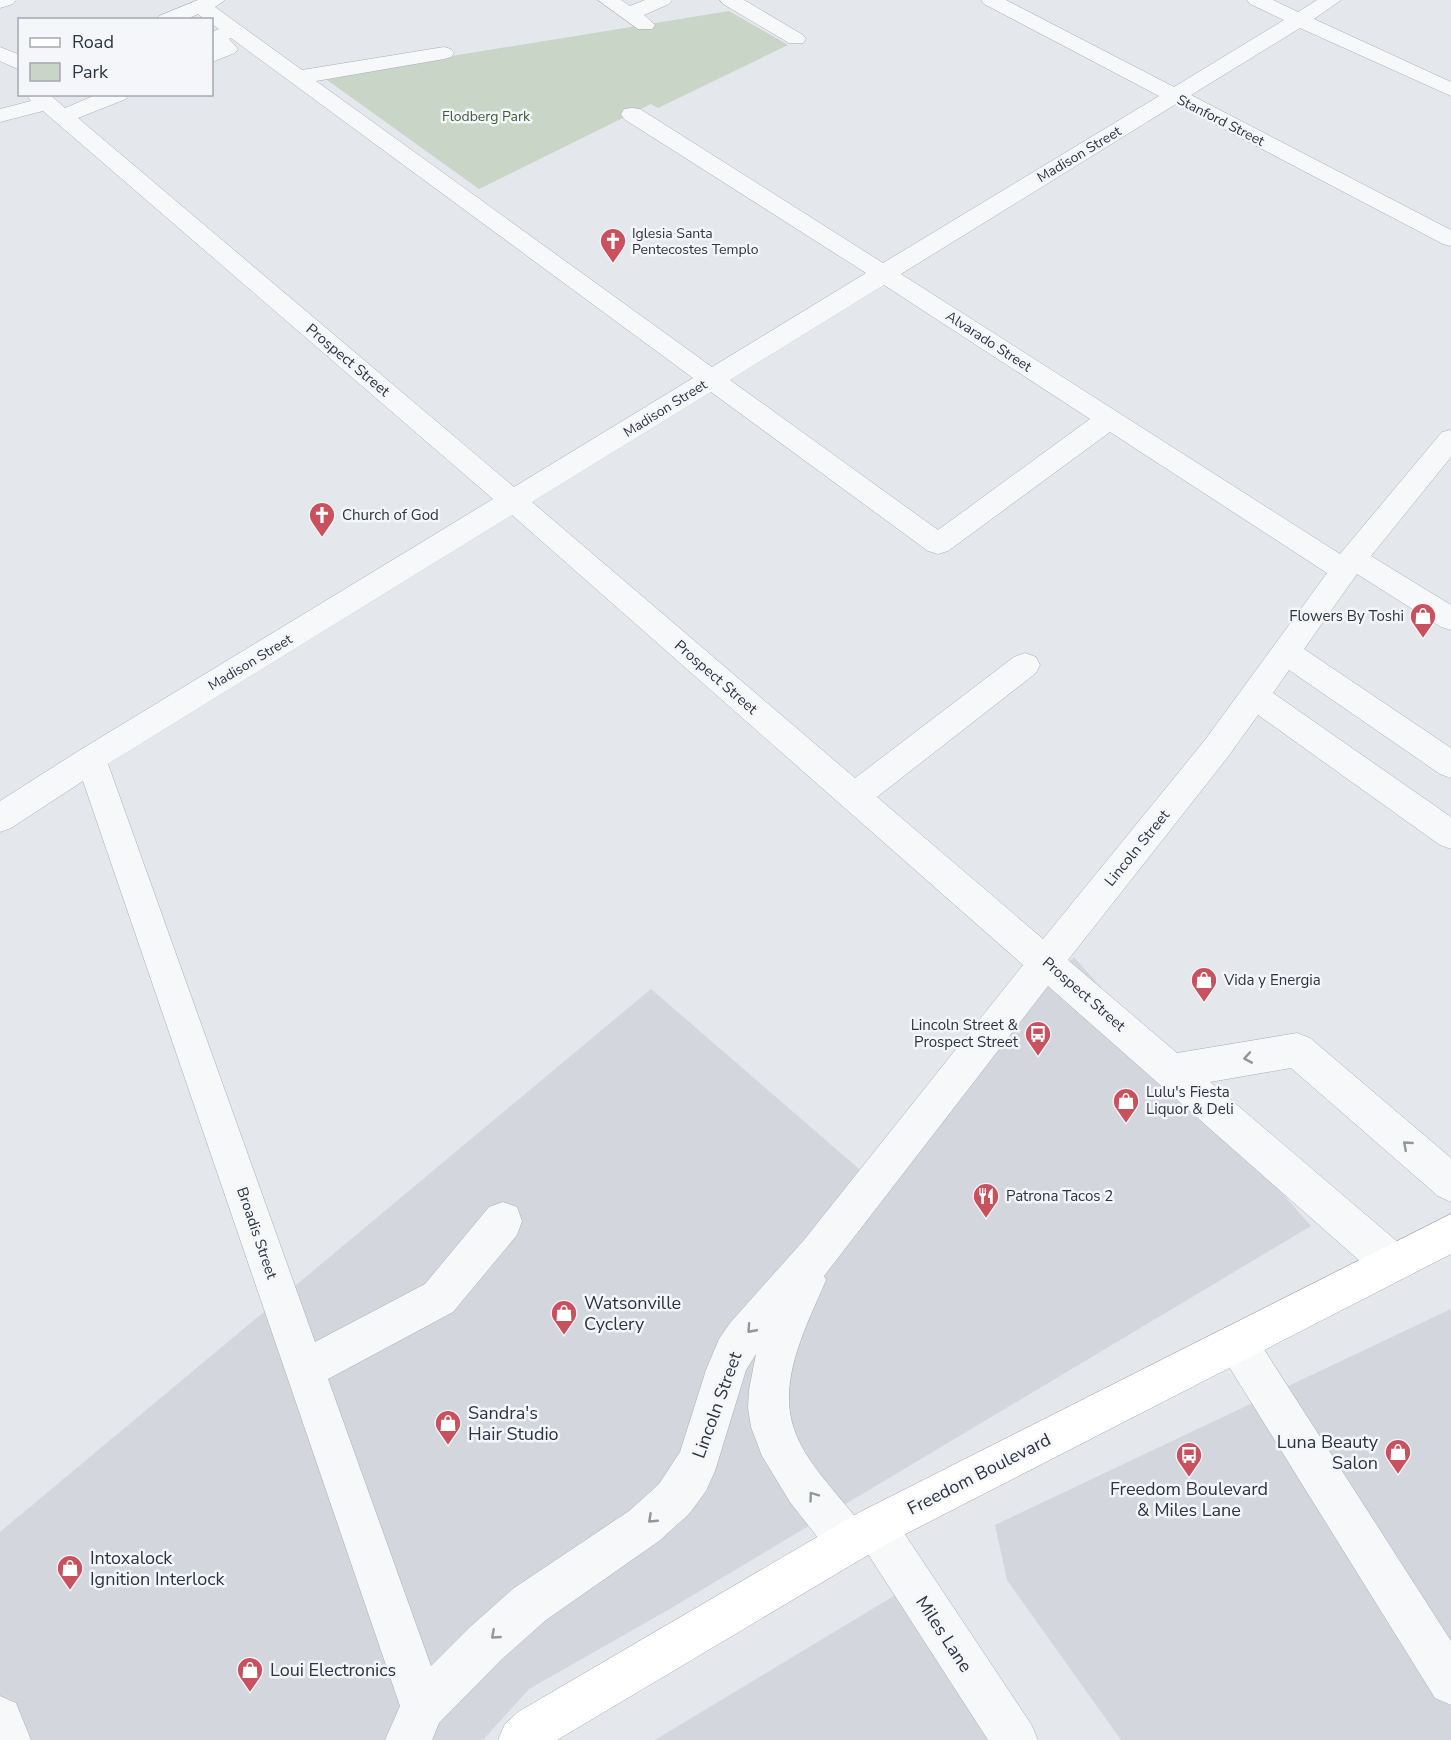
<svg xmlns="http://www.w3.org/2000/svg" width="1451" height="1740" font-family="'Nunito Sans',sans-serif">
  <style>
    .built { fill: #d3d6dd }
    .green { fill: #c9d5c6 }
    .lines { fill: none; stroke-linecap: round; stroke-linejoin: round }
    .minor-casing { stroke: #a9aeb6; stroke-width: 1 }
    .major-casing { stroke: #a4abb7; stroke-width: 1 }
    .minor { fill: #f7f8fa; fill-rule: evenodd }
    .major { fill: #fff; fill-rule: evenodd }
    .oneway { stroke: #92969e }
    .labels { text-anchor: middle; stroke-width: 5; stroke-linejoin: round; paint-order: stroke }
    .far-park-label { font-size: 14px; fill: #405e3a; stroke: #f4f6f9 }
    .far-street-label { font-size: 14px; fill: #2d3443; stroke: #f4f6f9 }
    .far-poi-label { font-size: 14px; fill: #2d3443; stroke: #f4f6f9; text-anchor: start }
    .street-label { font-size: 15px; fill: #2d3443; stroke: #f4f6f9 }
    .poi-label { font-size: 15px; fill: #2d3443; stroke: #f4f6f9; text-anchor: start }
    .near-poi-label { font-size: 18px; fill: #2d3443; stroke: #f4f6f9; text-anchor: start }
    .near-street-label { font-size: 18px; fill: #2d3443; stroke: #f4f6f9 }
  </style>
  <rect width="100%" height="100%" fill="#e4e7ec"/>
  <path class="built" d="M1074,957L1311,1226L668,1610L529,1689L483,1740H0V1532L651,989L873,1181Z
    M1451,1309V1740H1121L1007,1580L995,1525Z
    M902,1591L997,1740H655Z"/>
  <path class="green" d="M729,11L788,45L658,108L651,104L479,189L323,77Z"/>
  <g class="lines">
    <g class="minor-casing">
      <path id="minor" d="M0,0H16L13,4L0,8Z
        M198,0H225L215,7L302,70L444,47L451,49L454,53L451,57L444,59L316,81L712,367L866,273L624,119L621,114L624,109L632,108L640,109L883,263L1159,96L984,4L981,0H1006L1174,87L1284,20L1250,4L1247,0H1273L1298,12L1317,0H1341L1314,19L1451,82V96L1300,28L1191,95L1451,230V246L1443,244L1176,104L901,274L1340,554L1442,432L1451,430V457L1371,556L1451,605V630L1441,627L1357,574L1304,649L1451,748V778L1440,774L1289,670L1273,693L1451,817V849L1440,845L1258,715L1227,758L1068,960L1177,1053L1297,1033L1310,1038L1451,1158V1202L1438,1196L1291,1068L1210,1082L1406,1249L1411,1263L1406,1277L1392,1282L1378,1277L1048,986L824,1276L826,1280C807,1325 777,1380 794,1429C805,1462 836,1492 857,1519L860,1512L875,1506L890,1512L1031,1724L1038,1740H988L866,1551L863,1557L848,1564L833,1557L790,1502L762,1456L751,1427L748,1408L749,1390L756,1354L746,1370L715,1471L706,1491L689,1514L659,1541L546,1620L502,1659L439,1723L432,1740H385L400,1706L83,781L11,828L0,832V801L80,750L493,499L43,111L0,122V109L31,101L26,94H49L65,108L98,94H128L126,99L78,118L514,487L693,378L231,38L229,39L238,49L235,53L212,62V49L214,48L212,45V32L219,29L212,24V20H206L198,14L185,20H156L159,16ZM884,285L1090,419L938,530L730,380ZM711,392L928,551L938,554L948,551L1110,432L1327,573L1205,740L1043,939L877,797L1036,673L1040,665L1036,657L1025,653L1014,657L855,778L532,502ZM512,515L1023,965L804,1240L730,1323L719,1339L706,1370L680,1452L659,1484L629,1511L514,1588L470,1627L431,1666L328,1379L453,1312L517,1235L522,1221L517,1207L503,1202L489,1207L425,1284L315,1342L108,764Z
        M598,0H621L630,6L645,0H672L669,4L644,15L655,25L652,29H638Z
        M720,0H744L803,35L806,39L803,43H789L723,4Z
        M0,47L20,55V70L0,61Z
        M1237,1323L1251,1329L1451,1641V1705L1435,1698L1223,1357L1217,1343L1223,1329Z
        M0,1696L16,1703L31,1740H0Z"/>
    </g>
    <g class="major-casing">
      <path id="major" d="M1451,1214V1254L890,1542L557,1740H498L505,1724L518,1712L860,1512Z"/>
    </g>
    <use href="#minor" class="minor"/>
    <use href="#major" class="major"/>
  </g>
  <defs><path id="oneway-chevron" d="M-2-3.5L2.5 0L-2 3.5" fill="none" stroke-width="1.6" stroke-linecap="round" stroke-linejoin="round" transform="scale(1.5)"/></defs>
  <g class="oneway">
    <use href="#oneway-chevron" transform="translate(1248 1058) rotate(170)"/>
    <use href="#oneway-chevron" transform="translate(1407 1145) rotate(-139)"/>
    <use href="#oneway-chevron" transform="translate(751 1329) rotate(132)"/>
    <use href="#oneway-chevron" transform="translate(813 1496) rotate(-126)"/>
    <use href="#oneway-chevron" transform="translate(652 1519) rotate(137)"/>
    <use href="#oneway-chevron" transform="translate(495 1635) rotate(139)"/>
  </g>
  <defs>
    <g id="church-pin" transform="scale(1.35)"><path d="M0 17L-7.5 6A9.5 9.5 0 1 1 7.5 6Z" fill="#c9515d" stroke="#f4f6f9"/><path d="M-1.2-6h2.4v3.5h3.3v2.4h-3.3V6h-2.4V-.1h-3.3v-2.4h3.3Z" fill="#fff"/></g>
    <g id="shop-pin" transform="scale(1.35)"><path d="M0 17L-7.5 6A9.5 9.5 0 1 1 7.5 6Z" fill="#c9515d" stroke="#f4f6f9"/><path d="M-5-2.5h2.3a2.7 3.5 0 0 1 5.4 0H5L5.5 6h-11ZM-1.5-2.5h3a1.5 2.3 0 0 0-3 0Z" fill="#fff"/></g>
    <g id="bus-pin" transform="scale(1.35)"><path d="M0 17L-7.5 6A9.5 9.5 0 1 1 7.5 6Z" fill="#c9515d" stroke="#f4f6f9"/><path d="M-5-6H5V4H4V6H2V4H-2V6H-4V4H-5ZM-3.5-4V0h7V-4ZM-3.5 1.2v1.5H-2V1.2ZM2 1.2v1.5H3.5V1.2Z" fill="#fff"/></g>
    <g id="restaurant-pin" transform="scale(1.35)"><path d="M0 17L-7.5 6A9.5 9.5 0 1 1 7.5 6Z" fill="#c9515d" stroke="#f4f6f9"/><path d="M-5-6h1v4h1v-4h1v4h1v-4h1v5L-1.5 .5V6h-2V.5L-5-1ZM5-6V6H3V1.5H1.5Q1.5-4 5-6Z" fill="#fff"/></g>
  </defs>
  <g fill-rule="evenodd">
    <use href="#church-pin" x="613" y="241"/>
    <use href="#church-pin" x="322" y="515"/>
    <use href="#shop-pin" x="1423" y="616"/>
    <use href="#shop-pin" x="1204" y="980"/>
    <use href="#bus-pin" x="1038" y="1034"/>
    <use href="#shop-pin" x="1126" y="1101"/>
    <use href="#restaurant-pin" x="986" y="1196"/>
    <use href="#shop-pin" x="564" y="1313"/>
    <use href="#shop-pin" x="448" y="1423"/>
    <use href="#shop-pin" x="1398" y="1452"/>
    <use href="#bus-pin" x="1189" y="1455"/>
    <use href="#shop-pin" x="70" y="1568"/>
    <use href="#shop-pin" x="250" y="1670"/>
  </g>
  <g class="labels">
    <g class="far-park-label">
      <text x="486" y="121">Flodberg Park</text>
    </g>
    <g class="far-street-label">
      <text transform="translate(1221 120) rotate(27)" y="5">Stanford Street</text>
      <text transform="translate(1079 154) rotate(-31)" y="5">Madison Street</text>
      <text transform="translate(989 341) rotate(33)" y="5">Alvarado Street</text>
      <text transform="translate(665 408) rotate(-32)" y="5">Madison Street</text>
      <text transform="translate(250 662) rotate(-31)" y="5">Madison Street</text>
    </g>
    <g class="far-poi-label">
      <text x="632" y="238">Iglesia Santa<tspan x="632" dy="16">Pentecostes Templo</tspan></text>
    </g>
    <g class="street-label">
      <text transform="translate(348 360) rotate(40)" y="5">Prospect Street</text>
      <text transform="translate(716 677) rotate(41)" y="5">Prospect Street</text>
      <text transform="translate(1137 848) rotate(-51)" y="5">Lincoln Street</text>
      <text transform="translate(1084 994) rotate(41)" y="5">Prospect Street</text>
      <text transform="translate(257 1233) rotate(71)" y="5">Broadis Street</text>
    </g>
    <g class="poi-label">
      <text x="342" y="520">Church of God</text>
      <text x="1404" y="621" text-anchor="end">Flowers By Toshi</text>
      <text x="1224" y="985">Vida y Energia</text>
      <text x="1018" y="1030" text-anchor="end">Lincoln Street &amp;<tspan x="1018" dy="17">Prospect Street</tspan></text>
      <text x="1146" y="1097">Lulu's Fiesta<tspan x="1146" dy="17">Liquor &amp; Deli</tspan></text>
      <text x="1006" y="1201">Patrona Tacos 2</text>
    </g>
    <g class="near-poi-label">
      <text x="584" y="1309">Watsonville<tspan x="584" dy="21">Cyclery</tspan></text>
      <text x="468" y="1419">Sandra's<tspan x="468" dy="21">Hair Studio</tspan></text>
      <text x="1378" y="1448" text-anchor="end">Luna Beauty<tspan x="1378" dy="21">Salon</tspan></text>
      <text x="1189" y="1495" text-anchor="middle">Freedom Boulevard<tspan x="1189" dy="21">&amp; Miles Lane</tspan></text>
      <text x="90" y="1564">Intoxalock<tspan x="90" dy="21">Ignition Interlock</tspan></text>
      <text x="270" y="1676">Loui Electronics</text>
    </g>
    <g class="near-street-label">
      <text transform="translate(717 1405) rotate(-70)" y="6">Lincoln Street</text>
      <text transform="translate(979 1474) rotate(-27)" y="6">Freedom Boulevard</text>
      <text transform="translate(944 1634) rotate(57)" y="6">Miles Lane</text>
    </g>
  </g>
  <rect x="18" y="18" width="195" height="78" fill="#f4f6f9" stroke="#a4a8b0" stroke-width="1.5"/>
  <rect x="30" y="38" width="30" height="9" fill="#ffffff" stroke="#a4a8b0" stroke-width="1.5"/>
  <text x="72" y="48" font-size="18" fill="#2d3443">Road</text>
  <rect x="30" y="63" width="30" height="18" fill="#c9d5c6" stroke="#a4a8b0" stroke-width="1.5"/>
  <text x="72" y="78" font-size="18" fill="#2d3443">Park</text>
</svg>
